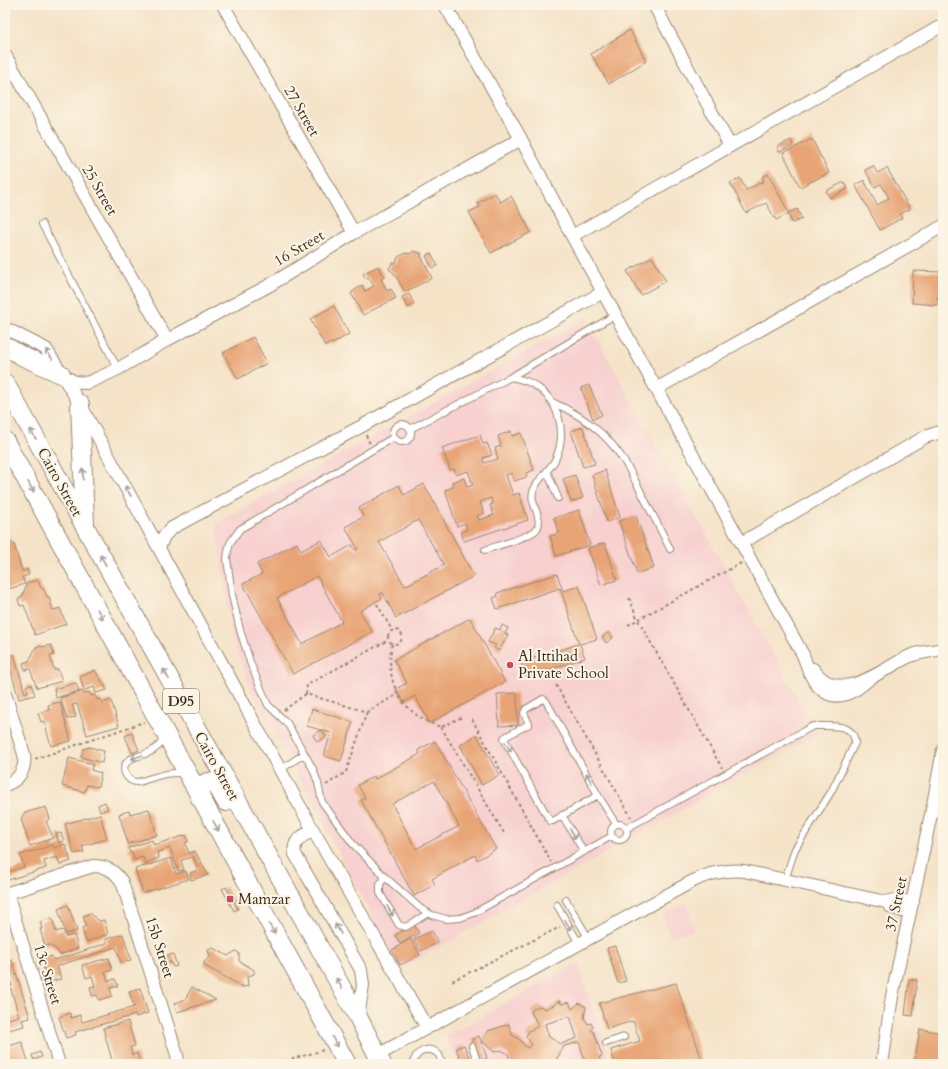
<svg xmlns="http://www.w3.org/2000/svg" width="948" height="1069" font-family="Cardo,serif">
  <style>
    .built { fill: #f7d0cf }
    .building { fill: #e8a474; fill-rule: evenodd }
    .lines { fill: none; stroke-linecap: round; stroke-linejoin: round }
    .service-casing { stroke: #988672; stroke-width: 8 }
    .minor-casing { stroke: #988672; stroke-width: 14 }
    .primary-casing { stroke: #988672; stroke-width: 20 }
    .path { stroke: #988672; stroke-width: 2; stroke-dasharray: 3 3; stroke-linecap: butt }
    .service { stroke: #fff; stroke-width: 6 }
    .minor { stroke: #fff; stroke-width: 12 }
    .primary { stroke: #fff; stroke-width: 18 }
    .oneway { stroke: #a79f9a }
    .poi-dot { fill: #d1495b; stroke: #fcf5e5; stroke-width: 1.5 }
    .labels { text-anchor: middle; stroke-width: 4; stroke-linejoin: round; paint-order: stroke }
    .shield { fill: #fcf5e5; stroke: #75675a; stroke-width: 1 }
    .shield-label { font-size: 14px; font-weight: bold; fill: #3b2a1e }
    .street-label { font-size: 15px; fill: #3b2a1e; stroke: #fcf5e5 }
    .poi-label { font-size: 15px; fill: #3b2a1e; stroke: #fcf5e5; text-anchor: start }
  </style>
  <rect width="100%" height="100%" fill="#fcf5e5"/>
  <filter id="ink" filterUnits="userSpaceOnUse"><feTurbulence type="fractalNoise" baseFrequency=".025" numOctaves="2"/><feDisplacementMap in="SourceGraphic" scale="8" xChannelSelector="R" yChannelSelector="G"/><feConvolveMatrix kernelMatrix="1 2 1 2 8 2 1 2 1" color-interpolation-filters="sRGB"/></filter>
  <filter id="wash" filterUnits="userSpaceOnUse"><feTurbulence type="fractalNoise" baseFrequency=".012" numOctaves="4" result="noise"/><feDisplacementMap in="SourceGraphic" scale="16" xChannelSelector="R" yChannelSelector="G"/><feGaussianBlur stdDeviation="0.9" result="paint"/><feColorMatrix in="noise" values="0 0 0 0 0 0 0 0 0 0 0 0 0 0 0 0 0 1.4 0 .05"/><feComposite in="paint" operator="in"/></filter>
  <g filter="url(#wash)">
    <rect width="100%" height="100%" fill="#f4e3c7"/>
    <path class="built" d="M586,319L817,733L400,969L291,762L252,693L232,638L216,523Z
      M686,903L694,930L670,938L663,914Z
      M578,964L610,1064H457L446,1036Z"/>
    <g id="blocks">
      <path class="building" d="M630,30L646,61L609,84L591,54Z
        M812,139L829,173L800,187L783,153Z
        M791,140L793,146L779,152L777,147Z
        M873,166L877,173L887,168L910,209L900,214L902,218L880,230L855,185L864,180L877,205L889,198L881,184L875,187L865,170Z
        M768,174L789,213L776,220L766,203L746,213L730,183L740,178L746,190L764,181L762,177Z
        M844,182L848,189L830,198L826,191Z
        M495,193L500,202L511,196L531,232L491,253L469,212L480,207L478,203Z
        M797,209L802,219L792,223L788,213Z
        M413,251L421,253V256L432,278L405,292L394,273L389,269L392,263H396L398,257L406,253L410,254Z
        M431,253L438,266L432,268L426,256Z
        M652,257L666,281L641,295L627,271Z
        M378,266L385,277L381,279L387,291L391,289L396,298L363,315L351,293L362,285L365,291L374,286L368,277L366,278L363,274Z
        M913,271L943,272V298L937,297V305L912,303Z
        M409,294L414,304L408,308L402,297Z
        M334,306L349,334L332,344L331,343L325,346L310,319Z
        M253,337L267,363L238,379L223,353Z
        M589,385L602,415L593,419L581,388Z
        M583,427L595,464L583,467L571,431Z
        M511,431L512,436L521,433L534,470L526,473L527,477L514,481L512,473L506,475L513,495L519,493L528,520L464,541L461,532L467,530L465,523L457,526L445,490L453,487L452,482L464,478L467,487L473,485L468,471L456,475L454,469L450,470L442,448L480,435L483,444L487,443L492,455L483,458L484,463L498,459L495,448L501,446L498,436ZM491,498L493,504L490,505L494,515L479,520L477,516L484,514L480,502Z
        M605,470L620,517L607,522L592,475Z
        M575,475L583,498L571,502L563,479Z
        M424,484L474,576L396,618L383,593L380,594L382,598L360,611L372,632L293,674L243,584L262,574L257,564L297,543L301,551L321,540L331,557L352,545L355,550L358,549L345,527L363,517L359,508L399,485L404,495ZM418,520L444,565L405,586L379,542ZM317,576L342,622L302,644L277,598Z
        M579,510L590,545L556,556L550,536L559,533L554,518Z
        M636,516L654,568L637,573L619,521Z
        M8,540L14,544L22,571L27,569L29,575L22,577L25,584L5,590V541Z
        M605,543L617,580L601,585L588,548Z
        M557,574L563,591L579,586L597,639L580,644L585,658L526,677L521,662L579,644L560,588L497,609L493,598L498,596L497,593Z
        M38,580L41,588H43L47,597H49L53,610L60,608L66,624L35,635L24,605L20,606L18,599L22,597L27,583Z
        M470,618L505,682L430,723L415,696L404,702L396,689L407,683L394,660Z
        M502,625L508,628L505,634L508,635L499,651L494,648L496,645L488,642L495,628L500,630Z
        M609,632L613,638L606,643L602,637Z
        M51,645L54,655L50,656L54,670L58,669L62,681L37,688L30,669L25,670L23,663L29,661L36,647L41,646L42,647Z
        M14,654L25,693L28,692L26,686L31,684L35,695L19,699L7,657Z
        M95,670L107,690L96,693L94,687L84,690L80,677Z
        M76,683L79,691L56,698L54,689Z
        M83,691L84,694L89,692L91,696L95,695L97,700L101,699L102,703L111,700L119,726L87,735L77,704L72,705L76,717L67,719L60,698Z
        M517,693L518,725L499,726L497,694Z
        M60,702L71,741L51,746L44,721L41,722L38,713L49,710L48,705Z
        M312,709L353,722L341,761L324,756L331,733L307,726Z
        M322,730L326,737L317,742L313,735Z
        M132,733L139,750L132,753L125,736Z
        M477,735L499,775L482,785L460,745Z
        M435,741L496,849L477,860L475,855L432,879L435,884L414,896L361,800L365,798L358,785L374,776L375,779L420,754L418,750ZM434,781L459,826L416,849L392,804Z
        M90,747L104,751L102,763L81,757L83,749Z
        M69,758L93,764L91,770L101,773L98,787L87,785L85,792L62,786Z
        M105,802L108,809L100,812L98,805Z
        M46,807L50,819L46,821L53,838L30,846L21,819L24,813Z
        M149,809L157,835L128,844L119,814L129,811L130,814Z
        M100,814L107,839L82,846L84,852L74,854L65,824Z
        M61,833L64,841L59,843L56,834Z
        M186,835L188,842L185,843L189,853L195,851L208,875L191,880L190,873L198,870L193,857L181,860L184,870L178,871L170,848L157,852L159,858L145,863L143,857L134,860L132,852L130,853L128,848L152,840L154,845Z
        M65,844L71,861L60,865L57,857L44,861L46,868L5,881V873L24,867L20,855L53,845L54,848Z
        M171,858L176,874L186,871L189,879L143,893L135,869Z
        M226,887L238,909L234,911L222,889Z
        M68,905L77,931L66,934L58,909Z
        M91,913L95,918L100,921L104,920L108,934L86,942L82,928L86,926L83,916Z
        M52,918L56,932L63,930L66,937L74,935L78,948L60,955L57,950L50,945L45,946L40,929H42L40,922Z
        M414,924L419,933L400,944L395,935Z
        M432,931L438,943L420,951L414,939Z
        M123,934L131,960L121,963L116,947L57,966L61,979L48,982L41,960L52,956L54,960L81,952L107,943L106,939Z
        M411,939L420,955L400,965L392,950Z
        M615,946L626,981L618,983L607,948Z
        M213,948L228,956L236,951L239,953V961L254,970V974L247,977L248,986L243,987L205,966L204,962L210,957L208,950Z
        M173,954L177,966L173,967L171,962L163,965L161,958Z
        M109,958L112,970L105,972L108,981L115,979L118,986L110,988L112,996L99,1000L97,995L92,996L90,987L95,986L92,976L86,978L82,965Z
        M12,960L30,1018L22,1020L24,1026L5,1031V1020L19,1016L10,986H12L5,962Z
        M909,979L917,980L913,1016L905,1015Z
        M676,983L702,1060L689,1064H615L611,1050L640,1041L633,1021L607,1029L599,1003Z
        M192,987L216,1000L177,1012L174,1003L185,1000Z
        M140,988L148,1013L136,1017L135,1015L75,1032L76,1035L66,1038L59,1017L70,1013L71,1018L80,1015L82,1022L134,1007L129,991Z
        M560,1001L561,1004L569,1002L572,1009L579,1003L586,1007L584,1018L588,1024L591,1023L593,1027L591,1030L594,1032L602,1056L599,1057L600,1060L605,1064H586L579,1042L564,1046L556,1060L557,1064H511L508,1054L501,1050L494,1052L482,1041L488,1031L509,1024L512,1035L519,1039L527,1048L532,1045L526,1036L529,1031L537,1027V1023L531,1012L533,1009L540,1006L545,1009L554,1005L557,1002ZM570,1016L577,1038L561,1044L549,1037L545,1024Z
        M128,1021L135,1046L130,1047L132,1055L137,1053L140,1064H113L103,1028Z
        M920,1029L943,1033V1064H914Z
        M479,1036L487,1058L480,1061L472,1039Z
        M22,1042L29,1064H5V1047Z
        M464,1045L472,1064H462L456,1048Z
        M40,1052L42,1057L34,1060L32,1055Z"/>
    </g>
  </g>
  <g filter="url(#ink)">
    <use href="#blocks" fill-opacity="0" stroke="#988672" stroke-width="1"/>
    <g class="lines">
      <g class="service-casing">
        <path id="service" d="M42,224L118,369
          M552,402C570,410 586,419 601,433C620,450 631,472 642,494C651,512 661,530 670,549
          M393 433a9 9 0 1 1 18 0a9 9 0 1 1-18 0Z
          M410,429L511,377L615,315
          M394,437L247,525L240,529L230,543L228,551L227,559L232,595L240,630L251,665L268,705L287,723L313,769L318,783L322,802L353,844L385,877L420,908L432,915L446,919L460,918L474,913L612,836
          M547,471L558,498
          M485,550C496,546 530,537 536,530C545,519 529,504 533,492C536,480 549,471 555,460C568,433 559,400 534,385C527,380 519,379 511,377
          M165,737C161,744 157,749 150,752C142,756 129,756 125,765C122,772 128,782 137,782C140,782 145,780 148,779C161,775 172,771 185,774
          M280,770L304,754
          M598,795L553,821H550L504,739L505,737L529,724L524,713L526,709L543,699L546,701L598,795L616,824
          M562,815L584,852
          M611 832a8 8 0 1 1 16 0a8 8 0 1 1-16 0Z
          M627,828L813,726C828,727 854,721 855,743L831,792L795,849L785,880
          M385,877L380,884V893L399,925L406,927L428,913
          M566,900L589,939
          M557,905L580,945
          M606,1043L624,1037
          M472,1046L478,1064
          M413,1064C415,1052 429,1044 439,1055C440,1057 441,1061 442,1064"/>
      </g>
      <g class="minor-casing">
        <path id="minor" d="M223,5L354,233
          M445,5L521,139L572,236L803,655C807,665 810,678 818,686C835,705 855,692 869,679
          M654,5L730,146
          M5,55L167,340
          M572,236L943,25
          M5,328L46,349L80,404L313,830L427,1028
          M62,375L75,382L86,383L92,381L118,369L167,340L270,285L354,233L521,139
          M656,389L943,226
          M741,543L925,437L943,431
          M159,548L164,536L172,528L362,426L603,292
          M813,669C840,708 881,669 910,656C921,651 935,652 943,648
          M5,694L24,754C26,769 20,780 5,785
          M313,830C303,836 292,840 295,854L361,970L363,985L358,1017
          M7,893L59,1064
          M5,894L93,866C107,866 115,871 122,882L177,1055L178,1064
          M886,902L891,907L910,913
          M378,1055L691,882C709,873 725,869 744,871L886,902L896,900L913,902
          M882,1064L892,996L933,805L943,750"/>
      </g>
      <g class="primary-casing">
        <path id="primary" d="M5,346L22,356L61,374
          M5,383L358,1017L382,1064
          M80,404L85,524
          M5,441L347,1064
          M200,798V787C214,773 220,792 226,802"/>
      </g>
      <path class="path" d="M366,435L370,444
        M629,598L638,620L722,768
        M377,604L392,630
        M628,625L741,563
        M388 637a7 7 0 1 1 14 0a7 7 0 1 1-14 0Z
        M392,644C384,684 403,715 441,727L462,717
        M556,685L631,817
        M306,694L307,685L388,640
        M284,710L306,694L367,712L398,694
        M472,719L551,862
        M441,727L504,833
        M35,759L144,722
        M326,785L346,772L367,712
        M452,981L560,927
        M274,1064L324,1050"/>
      <use href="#service" class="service"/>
      <use href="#minor" class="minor"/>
      <use href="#primary" class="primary"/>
    </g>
    <defs><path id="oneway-shaft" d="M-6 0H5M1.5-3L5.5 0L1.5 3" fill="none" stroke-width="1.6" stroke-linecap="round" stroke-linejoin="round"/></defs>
    <g class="oneway">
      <use href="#oneway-shaft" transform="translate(49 354) rotate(-122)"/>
      <use href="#oneway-shaft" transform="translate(33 434) rotate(-119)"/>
      <use href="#oneway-shaft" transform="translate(83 474) rotate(-92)"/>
      <use href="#oneway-shaft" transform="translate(31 487) rotate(61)"/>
      <use href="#oneway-shaft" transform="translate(128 491) rotate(-119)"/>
      <use href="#oneway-shaft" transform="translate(103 560) rotate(-119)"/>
      <use href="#oneway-shaft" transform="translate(100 614) rotate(61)"/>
      <use href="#oneway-shaft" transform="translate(166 674) rotate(-119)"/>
      <use href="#oneway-shaft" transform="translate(508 747) rotate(60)"/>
      <use href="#oneway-shaft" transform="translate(137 757) rotate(160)"/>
      <use href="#oneway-shaft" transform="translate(589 778) rotate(-119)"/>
      <use href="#oneway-shaft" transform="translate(216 826) rotate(61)"/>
      <use href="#oneway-shaft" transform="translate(573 834) rotate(60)"/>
      <use href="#oneway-shaft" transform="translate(390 911) rotate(61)"/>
      <use href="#oneway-shaft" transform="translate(568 925) rotate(60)"/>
      <use href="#oneway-shaft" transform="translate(272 929) rotate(61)"/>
      <use href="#oneway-shaft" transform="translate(338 929) rotate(-120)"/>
      <use href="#oneway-shaft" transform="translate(339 983) rotate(-119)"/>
      <use href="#oneway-shaft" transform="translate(335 1042) rotate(61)"/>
    </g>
  </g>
  <g class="poi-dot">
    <circle cx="510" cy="665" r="4"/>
    <rect x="226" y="895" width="8" height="8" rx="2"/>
  </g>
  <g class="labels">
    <rect class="shield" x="163" y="689" width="36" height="24" rx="3"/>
    <g class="shield-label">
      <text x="181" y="706">D95</text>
    </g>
    <g class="street-label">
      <text transform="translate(302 111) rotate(60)" y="5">27 Street</text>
      <text transform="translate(100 190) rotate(60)" y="5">25 Street</text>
      <text transform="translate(299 248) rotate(-31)" y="5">16 Street</text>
      <text transform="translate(60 482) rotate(61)" y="5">Cairo Street</text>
      <text transform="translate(217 766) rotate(61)" y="5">Cairo Street</text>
      <text transform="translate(896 904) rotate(-78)" y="5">37 Street</text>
      <text transform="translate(160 947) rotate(72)" y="5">15b Street</text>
      <text transform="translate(48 974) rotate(73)" y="5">13c Street</text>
    </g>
    <g class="poi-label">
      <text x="518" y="661">Al Ittihad<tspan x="518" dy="17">Private School</tspan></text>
      <text x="238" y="904">Mamzar</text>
    </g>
  </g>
  <rect width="948" height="1069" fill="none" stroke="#fcf5e5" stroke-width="20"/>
</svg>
